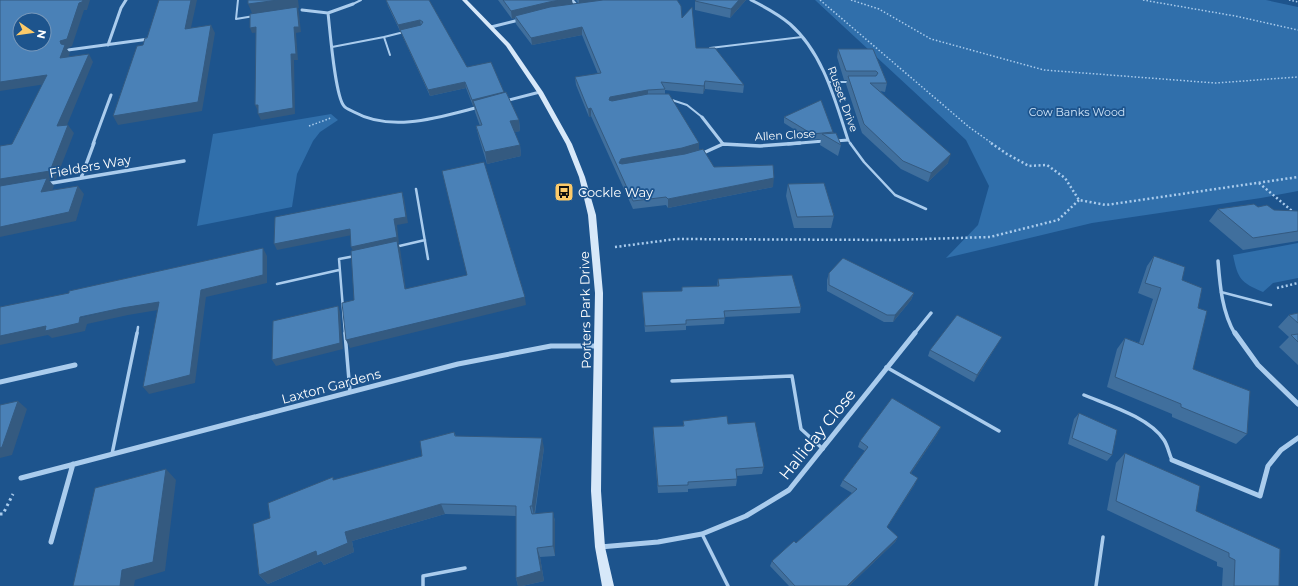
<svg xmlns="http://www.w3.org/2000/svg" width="1298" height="586" font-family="Montserrat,sans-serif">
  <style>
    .green { fill: #306fab }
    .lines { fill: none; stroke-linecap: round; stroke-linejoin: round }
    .path-far2 { stroke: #aacced; stroke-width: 1.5; stroke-dasharray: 1.5 2; stroke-linecap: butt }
    .path-far1 { stroke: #aacced; stroke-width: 2.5; stroke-dasharray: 2 2.5; stroke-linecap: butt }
    .path { stroke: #aacced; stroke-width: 3; stroke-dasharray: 2.5 3.5; stroke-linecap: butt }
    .lane-far2 { stroke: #aacced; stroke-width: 2 }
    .lane-far1 { stroke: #aacced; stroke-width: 2.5 }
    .lane { stroke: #aacced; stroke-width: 3.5 }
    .street-far2 { stroke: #aacced; stroke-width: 3 }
    .street-far1 { stroke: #aacced; stroke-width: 3.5 }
    .street { stroke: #aacced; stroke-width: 5 }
    .secondary { fill: #d7e8f9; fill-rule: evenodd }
    .wall { fill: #406f9d }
    .shaded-wall { fill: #345a80 }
    .building { fill: #4a81b7; stroke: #345a80; fill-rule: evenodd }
    .labels { text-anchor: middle; stroke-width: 3.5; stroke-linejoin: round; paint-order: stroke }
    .far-street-label { font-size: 11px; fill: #fff; stroke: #1d548d }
    .far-park-label { font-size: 11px; fill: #d0e5f9; stroke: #1d548d }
    .street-label { font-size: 13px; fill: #fff; stroke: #1d548d }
    .poi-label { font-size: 13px; fill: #fff; stroke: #1d548d; text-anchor: start }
    .near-street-label { font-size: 16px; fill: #fff; stroke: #1d548d }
  </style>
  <rect width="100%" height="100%" fill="#1d548d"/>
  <path class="green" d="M815,0H1266L1298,7V191L1261,198L1092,223L946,258L978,225L989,186L966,140Z
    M331,114L338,120L320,132L313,141L297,174L292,207L197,226L213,134Z
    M1298,243V278L1273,283L1263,292C1240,282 1238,279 1233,255Z"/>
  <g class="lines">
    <path class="path-far2" d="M820,0L969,127L993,144
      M851,0L879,9L931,39L1044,70L1215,83L1298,77
      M1143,0L1235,16L1298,30
      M1289,0L1298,2
      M309,126L331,118"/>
    <path class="path-far1" d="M991,143L1007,154L1029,166L1047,165L1065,178L1079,200L1106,205L1298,177
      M1259,183L1298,216
      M615,247L676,239L892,240L990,237L1058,220L1079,200
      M1277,288L1298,283"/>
    <path class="path" d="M0,514H3L13,494"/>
    <path class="lane-far2" d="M238,0L236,19L254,16
      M353,4L361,0
      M332,47L384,37
      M710,48L802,37
      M390,55L384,37L404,32
      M829,82H850
      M669,99L687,105L702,117
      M848,140L851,144"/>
    <path class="lane-far1" d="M850,143L864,162L895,195L926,209
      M416,189L428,259
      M395,247L425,240
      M277,284L339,270
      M1221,292L1271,305
      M137,334L138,327
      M345,334L339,259L355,256"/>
    <path class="lane" d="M345,333L350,392
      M886,367L999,431
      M672,381L792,376L801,429L823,449
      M1084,395C1108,405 1149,417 1164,440C1168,446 1169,454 1172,460
      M112,454L137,333
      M702,534L728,586
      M423,586V576L465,568
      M1096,586L1103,537"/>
    <path class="street-far2" d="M572,0L578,7
      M751,0C765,7 778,14 790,24C823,53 835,100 848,140L835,141
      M353,4L328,13C330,30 335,96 344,106C346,109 351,110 354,112C392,133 440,117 479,107
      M302,10L328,13
      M491,27L519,20
      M108,45L121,8L126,0
      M68,50L149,39
      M505,101L540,92
      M702,117L723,144
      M93,144L111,95
      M788,144L824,141"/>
    <path class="street-far1" d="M723,144L760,146L800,143
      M701,154L723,144
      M81,178L94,143
      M46,184L184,161
      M1218,261C1220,286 1222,312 1235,334
      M914,334L931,313"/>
    <path class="street" d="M1235,333L1258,365L1298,404
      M0,382L75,365
      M1172,460L1260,496L1268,466L1281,450L1298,438
      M21,478L458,364L551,346H598
      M51,542L73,464
      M600,547L658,542L702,534L746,516L789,490L915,333"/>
    <path class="secondary" d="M462,0H467L510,44L543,92L572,144L585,177L596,215L603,293L601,491L605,547L614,586H602L595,547L591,491L595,293L588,215L579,177L566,144L537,92L506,46Z"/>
  </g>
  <path class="wall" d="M386,0H429L467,67L505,93L519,120L520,131L514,132L520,145L521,156L487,164L479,138L476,126H480L475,112L474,106H473L466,88L430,96L402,35L401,30L400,31L388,6Z
    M498,0H572V4L578,3L576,0H677L682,18L696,48L744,85L743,93L705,89L703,94L665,90V94L699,143V150L714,167L773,187L668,208L666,205L633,209L591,116L589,117L576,85L575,77L598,74L582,35L532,45L516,24L515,18L512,19Z
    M696,0H746L730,18L695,10V1Z
    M838,49H873L887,83L885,92L880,91L948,163L928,182L901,169L862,133L846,84L847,80H844L837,57Z
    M784,117L833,132L841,145L838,156L820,145L821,139L811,140L784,123Z
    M788,184L834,216L831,228H794L786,196Z
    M1258,207L1274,210L1298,211V241L1243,250L1209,221L1218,209Z
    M1154,256L1182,280L1198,308L1193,369L1247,434L1236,444L1172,417V414L1107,387L1117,349L1125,338L1139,343L1153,299L1138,293L1147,266Z
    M829,273L914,293L911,300L893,322H884L827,291V280Z
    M718,279L801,307L800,313L725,317L724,324L686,326V330L645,332L642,292L682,291L717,286Z
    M1298,313V365L1279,347L1289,337L1278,327L1289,315Z
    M998,343L974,382L928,356L930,350Z
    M1079,413L1112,455L1107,461L1068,444L1074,419Z
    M683,421L728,424L764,467L762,474L737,476V479L736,486L688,489V492L658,493L653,435V427L683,426Z
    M454,432L456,436L544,448L535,514L553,512L555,522V556L540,557L544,581L522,586H518L516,578V516L445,514L352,541L354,552L324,565L321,561L268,584L259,575L334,480L422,456Z
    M938,433L911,473L915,484L887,527L898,537L895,542L849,586H789L770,566L772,561L796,543L852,493L840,486L843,480L865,451L858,447L860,441Z
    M1125,453L1196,511L1279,586H1222L1223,568L1217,566V562L1107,510L1116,463Z"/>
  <path class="shaded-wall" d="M83,0H90L87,10H84L72,46L67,49L70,53L65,66L60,58V41L79,3Z
    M191,0H197L189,37L185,29Z
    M278,0H298L299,8H298L299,13L301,32L296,33L298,60H294L295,114L261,120L258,114L293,108L248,4Z
    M560,0H572L573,6L515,16V18L512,19L511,11L549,2Z
    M579,0H613L579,5Z
    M739,0H746L730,18L731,9Z
    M420,20L421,26L400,31L398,25Z
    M211,25L215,33L202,111L118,125L113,116Z
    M256,27L259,32L252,33L250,28Z
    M582,27V35L532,45L531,38Z
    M89,54L93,62L63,135L57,126Z
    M47,75L53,83L0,91V82Z
    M705,81V89L703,94L704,86Z
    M465,82L466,88L430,96L428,90Z
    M648,90V98L611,105L609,100L610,97Z
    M504,92L505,98L473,101L474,106H473L472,100Z
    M255,105H258L261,111H258Z
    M591,108V116L589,117L588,109Z
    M519,120L520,131L512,133L510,121Z
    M68,125L74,133L56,179L49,180L54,186L48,201L0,189V179Z
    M699,143V152L622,167L619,163L621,159Z
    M520,145L521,156L487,164L485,152Z
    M951,154L948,163L928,182L931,173Z
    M774,178L773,187L668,208V199Z
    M78,186L84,194L76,221L0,237V227Z
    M402,192L404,198L408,223L397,225L399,243H398L400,248L407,297L354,253L351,247Z
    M350,229L352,235L277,250L274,244Z
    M263,248L267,256V283L206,297L195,383L149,394L143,387L201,290Z
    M914,293L911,300L893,322L895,315Z
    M525,297L526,305L350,348L346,340Z
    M159,302L164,309L128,315L87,324L85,331L52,338L48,335L0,345V336L122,308Z
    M338,306L340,312L343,349L276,366L272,360Z
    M1002,337L998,343L974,382L977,375Z
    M18,401L27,409L12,455L0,458V448Z
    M941,427L938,433L907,479L910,473Z
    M542,438L544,448L534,516L532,506Z
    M166,469L176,480L165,571L135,580L134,586H120L122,570Z
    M918,478L915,484L884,532L887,527Z
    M441,504L445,514L352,541L354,552L324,565L321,561L268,584L259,575L345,532Z
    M553,512L555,522V556L553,546Z
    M898,537L895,542L849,586H847Z
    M537,548L540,557L544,581L522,586H518L516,578Z"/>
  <path class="building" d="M0,0H83L82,2L79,3L67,39L60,41L61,44L65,45L60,58L89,54L57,126L68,125L50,171L0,179V146L12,144L47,75L0,82ZM20,20H44V44H20Z
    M159,0H191L185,29L211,25L198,102L113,116L137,46L143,45L145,38H147Z
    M248,0H278L248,4Z
    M386,0H429L467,67L491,62L504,92L472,100L465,82L428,90L400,30L421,25L423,22L420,20L398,25Z
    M503,0H560L549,2L511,11Z
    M603,0H677L681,6L682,18L692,7L696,48H715L744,85L705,81L704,86L661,82L665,89L648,90L610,97L609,100L612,101L648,94H669L699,143L682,148L621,159L619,163L622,164L685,154L703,149L714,167L773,165L774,178L668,199L666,197L633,201L591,108L588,109L575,77L601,73L582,27L531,38L515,16L550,7Z
    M696,0H739L731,9L695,1Z
    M297,7L299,27H294L296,54H291L293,108L258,114V105H255L256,27L250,28V14Z
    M838,49H873L887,83H870L951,154L931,173L903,161L864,124L848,76H876L878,73L876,71H846Z
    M506,92L519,120L510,121L520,145L485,152L476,126L482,125L473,101Z
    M821,100L833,132L812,134L784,117Z
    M836,133L841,145L822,134Z
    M484,162L525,297L346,340L342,303L354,300L351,251L397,241L405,289L467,275L442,171Z
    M47,178L41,192L78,186L69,212L0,227V186Z
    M824,183L834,216L797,217L788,184Z
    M402,192L406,217L394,219L397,237L351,247L350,229L274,244L275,217Z
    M1254,204L1258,207L1267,205L1274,210L1298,211V231L1253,238L1218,209Z
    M263,248V275L201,290L190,375L143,387L159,302L122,308L80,317L79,323L45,331L46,326L0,336V307L69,293V291Z
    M1154,256L1185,267L1182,280L1202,288L1198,308L1207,311L1193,369L1250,391L1247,434L1181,407V404L1115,377L1125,338L1143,345L1161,288L1145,283Z
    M843,258L914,293L895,315H887L829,285V273Z
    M792,275L801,307L724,311L725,318L686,320V324L645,326L642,292L682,291V287L719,286L718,279Z
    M338,306L340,343L272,360L273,321Z
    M1298,313V323L1289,315Z
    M957,315L1002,337L977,375L930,350Z
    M1298,334V342L1291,335Z
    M892,398L941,427L910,473L918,478L887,527L898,537L847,586H795L772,561L794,541L796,543L857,489L843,480L868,447L860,441Z
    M18,401L2,447L0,448V405Z
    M1079,413L1117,430L1112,455L1072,438Z
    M727,416L728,424L755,422L764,467L736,469L737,479L688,482V485L658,486L653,427L684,426L683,421Z
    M454,432L455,436L542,438L532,506H530L532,514L553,512V546L537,548L541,571L516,578V506L441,504L345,532L348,543L317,556L316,551L259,575L253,524L270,518L268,503L333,477V480L422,456L420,441Z
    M1125,453L1200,486L1196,511L1280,549L1279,586H1234L1235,560L1229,557V553L1116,501Z
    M166,469L153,562L122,570L120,586H73L95,488Z"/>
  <defs>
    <g id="bus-square" transform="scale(1)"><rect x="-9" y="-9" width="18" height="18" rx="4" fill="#fcca69" stroke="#1d548d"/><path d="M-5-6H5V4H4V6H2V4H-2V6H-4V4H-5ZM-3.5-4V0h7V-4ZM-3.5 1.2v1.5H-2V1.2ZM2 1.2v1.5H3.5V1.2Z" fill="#111"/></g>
  </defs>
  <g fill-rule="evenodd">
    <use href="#bus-square" x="564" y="192"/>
  </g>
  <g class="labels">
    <g class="far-street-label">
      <text transform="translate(843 99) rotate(70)" y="4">Russet Drive</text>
      <text transform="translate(785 135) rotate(-3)" y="4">Allen Close</text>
    </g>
    <g class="far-park-label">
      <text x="1077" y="116">Cow Banks Wood</text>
    </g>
    <g class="street-label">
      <text transform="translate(90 166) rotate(-10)" y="5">Fielders Way</text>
      <text transform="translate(585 310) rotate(-91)" y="5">Porters Park Drive</text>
      <text transform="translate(331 386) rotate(-15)" y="5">Laxton Gardens</text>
    </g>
    <g class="poi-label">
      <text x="578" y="197">Cockle Way</text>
    </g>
    <g class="near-street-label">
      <text transform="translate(817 434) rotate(-51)" y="6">Halliday Close</text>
    </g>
  </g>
  <g transform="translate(32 32) rotate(103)"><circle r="19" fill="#1d548d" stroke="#7798bb"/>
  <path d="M0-3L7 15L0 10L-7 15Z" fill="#fcca69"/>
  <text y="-6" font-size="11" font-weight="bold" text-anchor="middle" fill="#ffffff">N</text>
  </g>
</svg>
